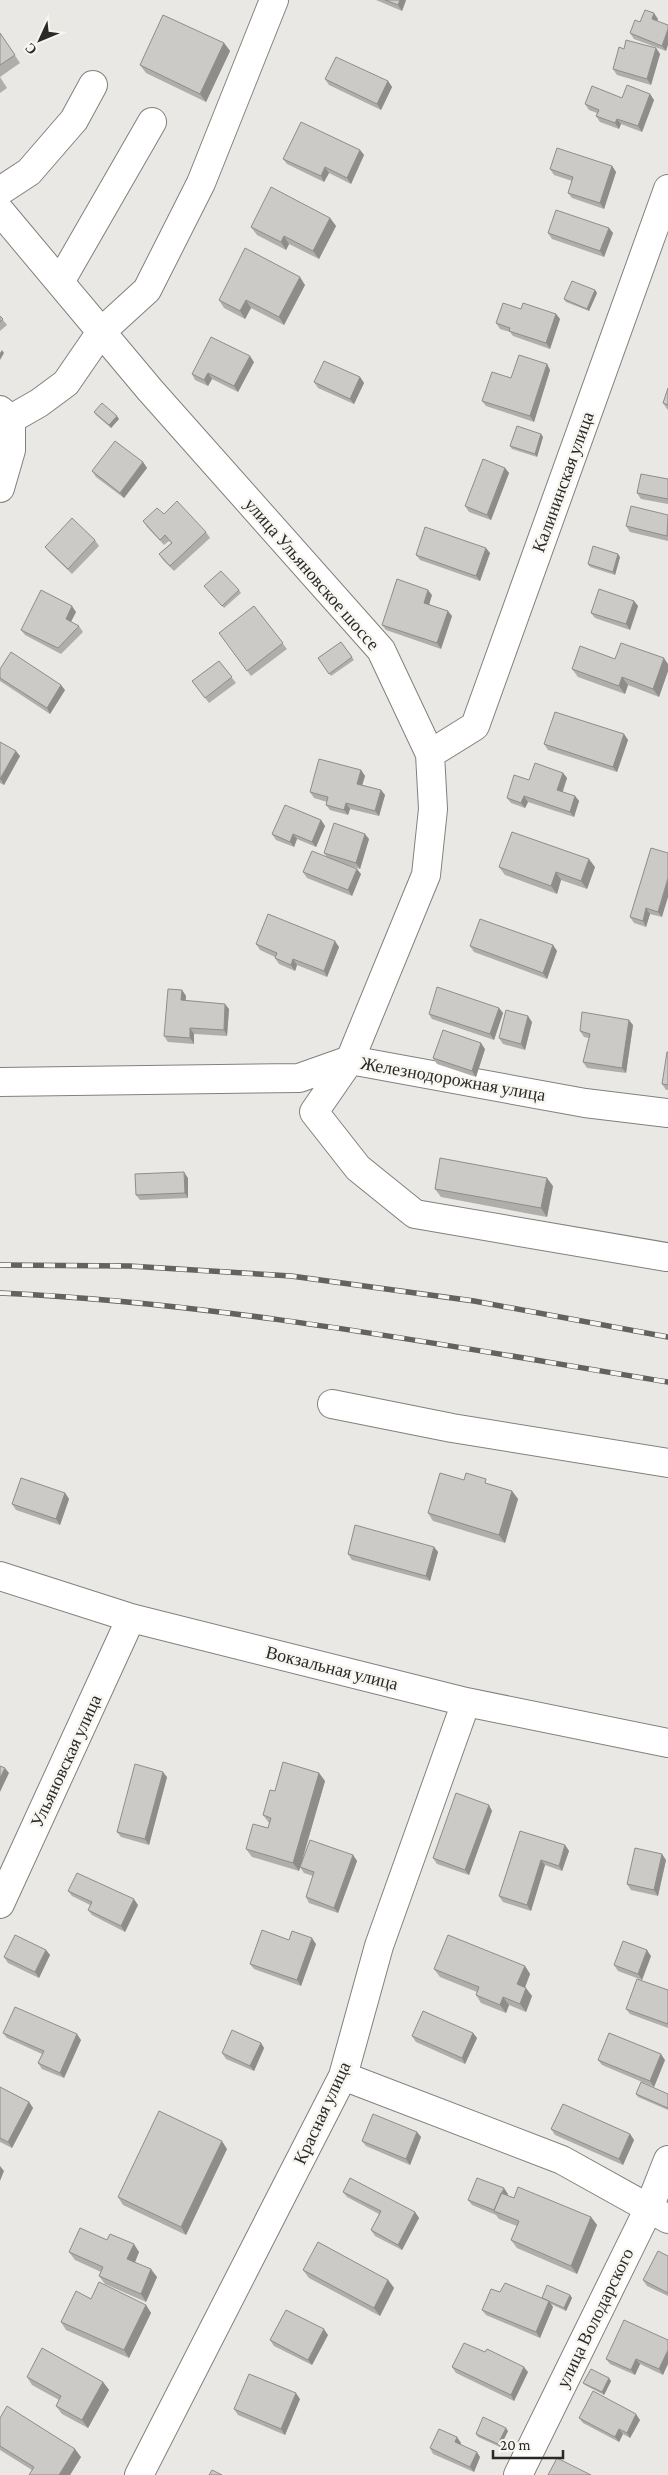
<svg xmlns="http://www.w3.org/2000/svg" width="668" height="2475" font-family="'Crimson Pro',serif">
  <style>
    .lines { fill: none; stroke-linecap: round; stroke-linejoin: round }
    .minor-casing { stroke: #82807c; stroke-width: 30 }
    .minor { stroke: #fff; stroke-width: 28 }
    .rail-casing { stroke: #63625f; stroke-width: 5.5 }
    .rail { stroke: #f7f6f1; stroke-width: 4; stroke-dasharray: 11; stroke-linecap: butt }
    .wall { fill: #afaeaa }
    .shaded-wall { fill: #8f8d8b }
    .building { fill: #cccac6; stroke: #8f8d8b }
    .labels { text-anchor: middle; stroke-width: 5; stroke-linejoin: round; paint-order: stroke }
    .street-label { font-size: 18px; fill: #2b2a28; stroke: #f7f6f1 }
  </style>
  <rect width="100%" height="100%" fill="#eae8e4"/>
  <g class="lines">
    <g class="minor-casing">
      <path id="minor" d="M0,191L29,172L74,120L93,85
        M0,211L150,390L381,650L430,754L433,809L426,875L350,1060L314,1112L358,1168L415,1214L666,1257
        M60,282L152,122
        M0,410L11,419V450L0,488
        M11,419L39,403L66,383L101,332L147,290L201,183L274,0
        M430,754L475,726L668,189
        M0,1082L299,1078L350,1060L585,1103L668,1113
        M332,1404L452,1428L668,1463
        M0,1576L131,1618L466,1702L668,1743
        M0,1904L131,1618
        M343,2076L562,2160L668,2219
        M139,2475L343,2076L379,1946L466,1702
        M518,2475L649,2208L668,2160"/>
    </g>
    <use href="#minor" class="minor"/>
    <g class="rail-casing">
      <path id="rail" d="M0,1265L129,1266L291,1276L474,1301L668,1337
        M0,1293C225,1303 446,1346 668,1382"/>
    </g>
    <use href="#rail" class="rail"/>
  </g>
  <path class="wall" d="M376,0H406L402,11Z
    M658,19L657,21L666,51L634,39L630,33L640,22Z
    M0,33L20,63L0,77Z
    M224,43L230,51L206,102L146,73L140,65Z
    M656,48L660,54L651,85L617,75L613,69L624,49Z
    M0,77L7,88L0,93Z
    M325,79L388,81L392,87L381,110L329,85Z
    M650,94L654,100L642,132L621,124L619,129L600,122L596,116L597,113L589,110L585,104L622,98Z
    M360,150L364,155L351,184L329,173L324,182L287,164L283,159Z
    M612,166L616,172L604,209L572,198L568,193L572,181L554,175L550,169Z
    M330,218L336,226L319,259L289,244L286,250L257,235L251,227Z
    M609,228L613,233L604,257L552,239L548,233Z
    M305,285L284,325L251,308L245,319L224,308L219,300Z
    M595,290L597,293L589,311L566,302L564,299Z
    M521,309L556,314L560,319L550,349L513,336L510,332L500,329L496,323Z
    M0,316L7,325L0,331Z
    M254,362L238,392L212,379L208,386L195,380L192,374Z
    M547,364L550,370L534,422L486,406L482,401L511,378Z
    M360,377L364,383L354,404L318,388L314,382Z
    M668,388V410L667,409L663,403Z
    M94,412L119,419L111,428L96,415Z
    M541,434L543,437L537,457L512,449L510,446Z
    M143,462L147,468L124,498L96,477L92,471Z
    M505,468L509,473L491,520L469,512L465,506Z
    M668,479V504L641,499L637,493Z
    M164,514L206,532L210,538L174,571L163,560L159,554L171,543L169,541L164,545L147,527L143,521Z
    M668,515V541L630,532L626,526Z
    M95,540L99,546L72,574L49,552L45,547Z
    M490,553L480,581L420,560L416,555Z
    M620,557L615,575L590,567L588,564Z
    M204,586L239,590L241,593L224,608Z
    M432,595L429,604L452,616L441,649L386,630L382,625Z
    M634,601L638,606L630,630L595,618L591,613Z
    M254,606L287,649L251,676L219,633Z
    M76,612L71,622L79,626L83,632L61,654L25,635L21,630Z
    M341,642L354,660L331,676L318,658Z
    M615,659L668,664V671L659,697L628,685L625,694L578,677L572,669Z
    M219,661L236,683L209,703L192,681Z
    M0,678L65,690L50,714L0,681Z
    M624,734L628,740L617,772L548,750L544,744Z
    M0,742L20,756L4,785L0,783Z
    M361,770L365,776L362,785L381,790L385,795L379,816L350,809L348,815L330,810L326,805L327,802L314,798L310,792Z
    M563,773L567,778L563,792L575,796L579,801L574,817L528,802L525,808L511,803L507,798L529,780Z
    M321,820L325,826L316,847L297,839L294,847L276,840L272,834Z
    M369,839L360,869L344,864L361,874L352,896L307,878L303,872L327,857L324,853Z
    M651,848L662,917L650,914L646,927L634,923L630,917Z
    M499,867H595L587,889L561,880L557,894L505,875Z
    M256,944L339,947L327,977L297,965L295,971L279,964L275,958V957L260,950Z
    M553,945L557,951L547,979L474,952L470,946Z
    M182,990L186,996L185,1001L229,1009L227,1036L194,1034V1044L168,1042L164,1036Z
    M499,1008L503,1013L494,1040L432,1019L429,1014Z
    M532,1022L525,1050L503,1044L499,1038Z
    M633,1025L626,1073L587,1068L583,1062L589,1038L584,1037L580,1031Z
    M485,1049L476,1077L437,1064L433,1058Z
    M668,1052V1090H666L662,1084Z
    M188,1178V1198L140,1200L136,1195Z
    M553,1186L547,1217L441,1197L435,1189Z
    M464,1480L490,1484L512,1491L518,1499L505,1543L433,1521L428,1513Z
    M65,1493L69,1499L60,1525L16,1510L12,1504Z
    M434,1547L438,1552L430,1581L352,1560L348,1554Z
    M319,1773L325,1781L299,1871L252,1857L246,1849L268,1828L269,1823L263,1815L275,1791Z
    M167,1777L149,1845L121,1837L117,1832Z
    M489,1805L492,1811L469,1875L437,1864L433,1858Z
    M520,1831L565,1845L569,1851L562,1871L545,1865L531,1911L503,1902L499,1896Z
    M353,1855L357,1861L338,1913L309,1903L306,1897L313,1876L304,1873L300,1867Z
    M666,1860L658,1896L631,1890L627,1884Z
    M68,1891L138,1905L125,1932L92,1915L88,1910L90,1905L72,1896Z
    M289,1940L316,1944L301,1986L254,1969L250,1964Z
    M46,1950L50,1955L39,1978L8,1963L4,1957Z
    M651,1956L642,1980L618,1971L614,1965Z
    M525,1966L530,1974L525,1988L532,1996L526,2012L509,2005L506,2013L481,2003L476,1995L477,1992L440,1977L434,1969Z
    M668,1990V2028L630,2014L626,2009Z
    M3,2033L81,2040L64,2078L42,2069L38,2063L42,2054L7,2038Z
    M473,2033L477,2038L465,2064L416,2042L412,2036Z
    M261,2043L264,2048L254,2071L226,2059L222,2053Z
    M598,2060H665L654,2087L602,2065Z
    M0,2087L29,2102L33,2108L12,2148L0,2142Z
    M636,2094H668V2110L638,2097Z
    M551,2129L630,2134L634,2140L623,2165L555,2135Z
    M417,2132L421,2137L410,2165L366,2146L362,2141Z
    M227,2149L186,2235L123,2205L118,2197Z
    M343,2192L415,2212L419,2218L402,2250L375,2236L371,2230L379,2214L347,2197Z
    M508,2194L507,2195L514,2198L591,2217L597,2225L577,2274L517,2248L511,2240L517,2226L499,2219L496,2215L472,2205L468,2200Z
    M107,2240L139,2252L135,2262L157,2277L146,2302L105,2284L99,2276L101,2272L75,2260L69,2252Z
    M668,2256V2296L647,2286L643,2280Z
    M303,2270L388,2280L394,2288L380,2316L309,2278Z
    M500,2292L542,2298L570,2295L572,2298L566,2311L551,2304L553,2307L540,2338L486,2315L482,2310Z
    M91,2299L146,2305L151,2313L129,2358L66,2330L61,2322Z
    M328,2335L312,2365L274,2346L270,2340Z
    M668,2340L663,2375L640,2364L635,2375L610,2364L606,2359Z
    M452,2367L528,2372L514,2401L456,2373Z
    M27,2377L103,2382L109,2390L88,2428L62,2414L56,2406L59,2400L32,2385Z
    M611,2381L604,2395L585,2385L583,2383Z
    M300,2399L285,2435L238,2415L234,2409Z
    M0,2418L81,2457L70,2475H29L32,2470L0,2450Z
    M579,2418L640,2420L630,2438L623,2434L619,2442L583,2423Z
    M508,2431L500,2447L478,2437L476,2434Z
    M461,2443L460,2445L480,2457L474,2472L433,2454L430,2448Z"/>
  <path class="shaded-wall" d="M400,0H406L402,11L398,5Z
    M654,13L658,19L656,24L652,19Z
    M668,29V45L666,51L662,46Z
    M224,43L230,51L206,102L200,94Z
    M656,48L660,54L651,85L647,79Z
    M388,81L392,87L381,110L377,104Z
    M650,94L654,100L642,132L638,126Z
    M617,119L621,124L619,129L615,123Z
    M360,150L364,155L351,184L347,178Z
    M612,166L616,172L604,209L600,203Z
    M325,167L329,173L324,182L321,176Z
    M330,218L336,226L319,259L313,251Z
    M609,228L613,233L604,257L600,251Z
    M284,236L289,244L286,250L281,242Z
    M300,277L305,285L284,325L279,317Z
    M595,290L597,293L589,311L587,309Z
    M246,300L251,308L245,319L240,311Z
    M556,314L560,319L550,349L546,343Z
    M2,350L4,353L0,360V353Z
    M250,356L254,362L238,392L234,386Z
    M547,364L550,370L534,422L530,416Z
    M208,373L212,379L208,386L204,380Z
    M360,377L364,383L354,404L350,399Z
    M117,416L119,419L111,428L109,425Z
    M541,434L543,437L537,457L535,454Z
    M143,462L147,468L124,498L120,493Z
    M505,468L509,473L491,520L487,515Z
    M486,548L490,553L480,581L476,576Z
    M618,554L620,557L615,575L613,572Z
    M428,590L432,595L428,608L424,603Z
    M634,601L638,606L630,630L626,624Z
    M72,606L76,612L69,625L66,619Z
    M448,611L452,616L441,649L437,643Z
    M664,658L668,664V671L659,697L653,689Z
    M622,677L628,685L625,694L619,686Z
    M61,685L65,690L50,714L47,708Z
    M624,734L628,740L617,772L613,767Z
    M16,751L20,756L4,785L0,779Z
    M361,770L365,776L361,789L357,784Z
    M563,773L567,778L561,795L557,790Z
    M381,790L385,795L379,816L375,811Z
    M524,796L528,802L525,808L521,803Z
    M575,796L579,801L574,817L570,812Z
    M346,803L350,809L348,815L344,810Z
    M321,820L325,826L316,847L312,842Z
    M293,834L297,839L294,847L290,842Z
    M365,834L369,839L360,869L356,863Z
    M589,859L595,867L587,889L581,881Z
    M357,869L361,874L352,896L348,890Z
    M556,872L561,880L557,894L551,886Z
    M668,878V897L662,917L658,912Z
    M646,908L650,914L646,927L643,921Z
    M335,941L339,947L327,977L324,971Z
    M553,945L557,951L547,979L543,973Z
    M293,959L297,965L295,971L291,965Z
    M182,990L186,996L185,1006L181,1000Z
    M225,1004L229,1009L227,1036L224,1030Z
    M499,1008L503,1013L494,1040L490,1034Z
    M528,1016L532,1022L525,1050L521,1044Z
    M629,1020L633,1025L626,1073L622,1068Z
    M190,1028L194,1034V1044L190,1038Z
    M481,1043L485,1049L476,1077L472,1071Z
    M184,1172L188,1178V1198L185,1193Z
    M547,1178L553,1186L547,1217L541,1208Z
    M512,1491L518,1499L505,1543L499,1535Z
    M65,1493L69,1499L60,1525L56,1519Z
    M434,1547L438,1552L430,1581L426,1576Z
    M5,1768L9,1773L0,1792V1778Z
    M163,1772L167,1777L149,1845L145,1839Z
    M319,1773L325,1781L299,1871L293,1863Z
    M489,1805L492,1811L469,1875L465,1870Z
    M565,1845L569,1851L562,1871L559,1866Z
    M662,1854L666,1860L658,1896L654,1890Z
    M353,1855L357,1861L338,1913L334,1908Z
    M541,1860L545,1865L531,1911L527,1905Z
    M134,1899L138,1905L125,1932L121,1926Z
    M312,1938L316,1944L301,1986L297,1980Z
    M46,1950L50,1955L39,1978L35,1972Z
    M647,1950L651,1956L642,1980L638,1974Z
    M525,1966L530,1974L523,1992L517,1984Z
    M526,1988L532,1996L526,2012L520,2004Z
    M503,1997L509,2005L506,2013L500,2005Z
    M473,2033L477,2038L465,2064L462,2058Z
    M77,2034L81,2040L64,2078L60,2073Z
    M261,2043L264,2048L254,2071L250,2066Z
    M661,2054L665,2060L654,2087L650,2081Z
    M29,2102L33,2108L12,2148L8,2142Z
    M417,2132L421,2137L410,2165L406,2159Z
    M630,2134L634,2140L623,2165L619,2159Z
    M222,2141L227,2149L186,2235L181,2227Z
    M0,2166L4,2171L0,2181Z
    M504,2188L508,2194L500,2214L495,2212Z
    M415,2212L419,2218L402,2250L398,2245Z
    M591,2217L597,2225L577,2274L571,2266Z
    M134,2244L139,2252L133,2267L127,2259Z
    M151,2269L157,2277L146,2302L141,2294Z
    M388,2280L394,2288L380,2316L374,2308Z
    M570,2295L572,2298L566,2311L564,2308Z
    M549,2301L553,2307L540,2338L536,2332Z
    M146,2305L151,2313L129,2358L124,2350Z
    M324,2329L328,2335L312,2365L308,2360Z
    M668,2350V2364L663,2375L659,2369Z
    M636,2359L640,2364L635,2375L631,2370Z
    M524,2367L528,2372L514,2401L511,2395Z
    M609,2378L611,2381L604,2395L602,2392Z
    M103,2382L109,2390L88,2428L82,2420Z
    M296,2393L300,2399L285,2435L281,2429Z
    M636,2414L640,2420L630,2438L627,2433Z
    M506,2428L508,2431L500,2447L498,2444Z
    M619,2429L623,2434L619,2442L615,2437Z
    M457,2437L461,2443L459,2448L455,2442Z
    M75,2449L81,2457L70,2475H59Z
    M477,2452L480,2457L474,2472L470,2467Z"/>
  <path class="building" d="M385,0H400L398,5Z
    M645,10L654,13L652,19L668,25V29L662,46L630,33L635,20L640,22Z
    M163,15L224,43L200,94L140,65Z
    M0,33L15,55L0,65Z
    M626,40L656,48L647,79L613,69L619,47L624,49Z
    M336,57L388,81L377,104L325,79Z
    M627,85L650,94L638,126L617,119L615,123L596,116L599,110L585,104L592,86L622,98Z
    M301,122L360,150L347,178L325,167L321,176L283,159Z
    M557,148L612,166L600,203L568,193L573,177L550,169Z
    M271,187L330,218L313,251L284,236L281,242L251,227Z
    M556,210L609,228L600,251L548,233Z
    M245,248L300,277L279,317L246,300L240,311L219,300Z
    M572,281L595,290L587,309L564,299Z
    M503,303L521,309L523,303L556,314L546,343L509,331L510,328L496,323Z
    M0,316L3,319L0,322Z
    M211,337L250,356L234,386L208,373L204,380L192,374Z
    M519,355L547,364L530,416L482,401L492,372L511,378Z
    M324,361L360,377L350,399L314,382Z
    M668,388V405L663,403Z
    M102,403L117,416L109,425L94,412Z
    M517,426L541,434L535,454L510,446Z
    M115,441L143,462L120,493L92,471Z
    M483,459L505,468L487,515L465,506Z
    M641,474L668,479V499L637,493Z
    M177,501L206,532L170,566L159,554L172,543L165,535L160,540L143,521L157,508L164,514Z
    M631,506L668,515L667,536L626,526Z
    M72,518L95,540L68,569L45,547Z
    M425,527L486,548L476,576L416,555Z
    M593,546L618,554L613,572L588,564Z
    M221,571L239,590L222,606L204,586Z
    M397,579L428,590L424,603L448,611L437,643L382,625Z
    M599,589L634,601L626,624L591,613Z
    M41,590L72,606L66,619L79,626L58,648L21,630Z
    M254,606L283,643L247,671L219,633Z
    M341,642L352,657L329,674L318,658Z
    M621,643L664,658L653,689L622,677L619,686L572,669L580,646L615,659Z
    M11,652L61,685L47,708L0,678V669Z
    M219,661L232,677L205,698L192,681Z
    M555,712L624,734L613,767L544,744Z
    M0,742L16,751L0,779Z
    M319,759L361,770L357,784L381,790L375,811L346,803L344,810L326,805L328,797L310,792Z
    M535,763L563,773L557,790L575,796L570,812L524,796L521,803L507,798L514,775L529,780Z
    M285,805L321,820L312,842L293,834L290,842L272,834Z
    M334,823L365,834L356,863L324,853Z
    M512,832L589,859L581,881L556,872L551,886L499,867Z
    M651,848L668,853V878L658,912L646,908L643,921L630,917Z
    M312,851L357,869L348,890L303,872Z
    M268,914L335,941L324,971L293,959L291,965L275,958L277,953L256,944Z
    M480,919L553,945L543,973L470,946Z
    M437,987L499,1008L490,1034L429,1014Z
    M168,989L182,990L181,1000L225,1004L224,1030L190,1028V1038L164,1036Z
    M506,1010L528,1016L521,1044L499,1038Z
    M582,1012L629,1020L622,1068L583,1062L590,1034L580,1031Z
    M443,1030L481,1043L472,1071L433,1058Z
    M667,1052H668V1085L662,1084Z
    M440,1158L547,1178L541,1208L435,1189Z
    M184,1172L185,1193L136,1195L135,1174Z
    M440,1473L464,1480L466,1473L486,1479L485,1483L512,1491L499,1535L428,1513Z
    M21,1478L65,1493L56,1519L12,1504Z
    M355,1525L434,1547L426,1576L348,1554Z
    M283,1762L319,1773L293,1863L246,1849L253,1824L268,1828L271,1818L263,1815L270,1790L275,1791Z
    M135,1764L163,1772L145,1839L117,1832Z
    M0,1766L5,1768L0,1778Z
    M456,1793L489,1805L465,1870L433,1858Z
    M520,1831L565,1845L559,1866L541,1860L527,1905L499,1896Z
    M310,1840L353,1855L334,1908L306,1897L314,1872L300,1867Z
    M635,1848L662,1854L654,1890L627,1884Z
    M77,1873L134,1899L121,1926L88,1910L92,1902L68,1891Z
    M262,1930L289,1940L292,1931L312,1938L297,1980L250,1964Z
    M15,1935L46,1950L35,1972L4,1957Z
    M448,1935L525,1966L517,1984L526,1988L520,2004L503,1997L500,2005L476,1995L479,1987L434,1969Z
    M623,1941L647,1950L638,1974L614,1965Z
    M637,1979L668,1990V2024L626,2009Z
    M15,2007L77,2034L60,2073L38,2063L44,2051L3,2033Z
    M423,2011L473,2033L462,2058L412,2036Z
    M232,2030L261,2043L250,2066L222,2053Z
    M609,2033L661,2054L650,2081L598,2060Z
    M641,2082L668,2094V2108L636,2094Z
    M0,2087L29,2102L8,2142L0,2138Z
    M563,2104L630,2134L619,2159L551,2129Z
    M159,2111L222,2141L181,2227L118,2197Z
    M373,2114L417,2132L406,2159L362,2141Z
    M350,2178L415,2212L398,2245L371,2230L381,2211L343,2192Z
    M477,2178L504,2188L494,2210L468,2200Z
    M518,2187L591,2217L571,2266L511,2240L519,2221L494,2211L501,2193L514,2198Z
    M80,2228L107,2240L110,2234L134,2244L127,2259L151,2269L141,2294L99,2276L103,2267L69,2252Z
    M318,2242L388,2280L374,2308L303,2270Z
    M658,2251L668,2256V2293L643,2280Z
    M99,2282L146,2305L124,2350L61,2322L76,2291L91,2299Z
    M505,2283L549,2301L536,2332L482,2310L491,2289L500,2292Z
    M547,2285L570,2295L564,2308L542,2298Z
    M286,2310L324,2329L308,2360L270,2340Z
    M624,2320L668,2340V2350L659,2369L636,2359L631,2370L606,2359Z
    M464,2343L485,2352L487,2349L524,2367L511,2395L452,2367Z
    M42,2348L103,2382L82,2420L56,2406L61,2396L27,2377Z
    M591,2369L609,2378L602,2392L583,2383Z
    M249,2374L296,2393L281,2429L234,2409Z
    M593,2391L636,2414L627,2433L619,2429L615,2437L579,2418Z
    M7,2406L75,2449L59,2475H29L34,2467L0,2446V2418Z
    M483,2417L506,2428L498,2444L476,2434Z
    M439,2429L457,2437L455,2442L477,2452L470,2467L430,2448Z
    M557,2458L591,2475H548Z
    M212,2470L222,2475H209Z"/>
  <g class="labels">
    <g class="street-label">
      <text transform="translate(563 482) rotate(-70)" y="6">Калининская улица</text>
      <text transform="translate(312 574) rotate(49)" y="6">улица Ульяновское шоссе</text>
      <text transform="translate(453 1079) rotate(10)" y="6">Железнодорожная улица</text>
      <text transform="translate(332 1668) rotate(14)" y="6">Вокзальная улица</text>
      <text transform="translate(66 1761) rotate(-65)" y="6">Ульяновская улица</text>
      <text transform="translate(322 2113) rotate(-65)" y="6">Красная улица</text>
      <text transform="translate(595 2318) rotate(-64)" y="6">улица Володарского</text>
    </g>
  </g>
  <g transform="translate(40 40) rotate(226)" stroke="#f7f6f1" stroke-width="4" paint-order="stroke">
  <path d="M0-4L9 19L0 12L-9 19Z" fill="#2b2a28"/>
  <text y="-8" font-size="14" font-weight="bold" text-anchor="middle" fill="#2b2a28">С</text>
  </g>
  <path d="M493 2450v8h70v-8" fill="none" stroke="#2b2a28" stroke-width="2.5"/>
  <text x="500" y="2450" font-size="15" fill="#2b2a28" stroke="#f7f6f1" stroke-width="4" paint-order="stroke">20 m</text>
</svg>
